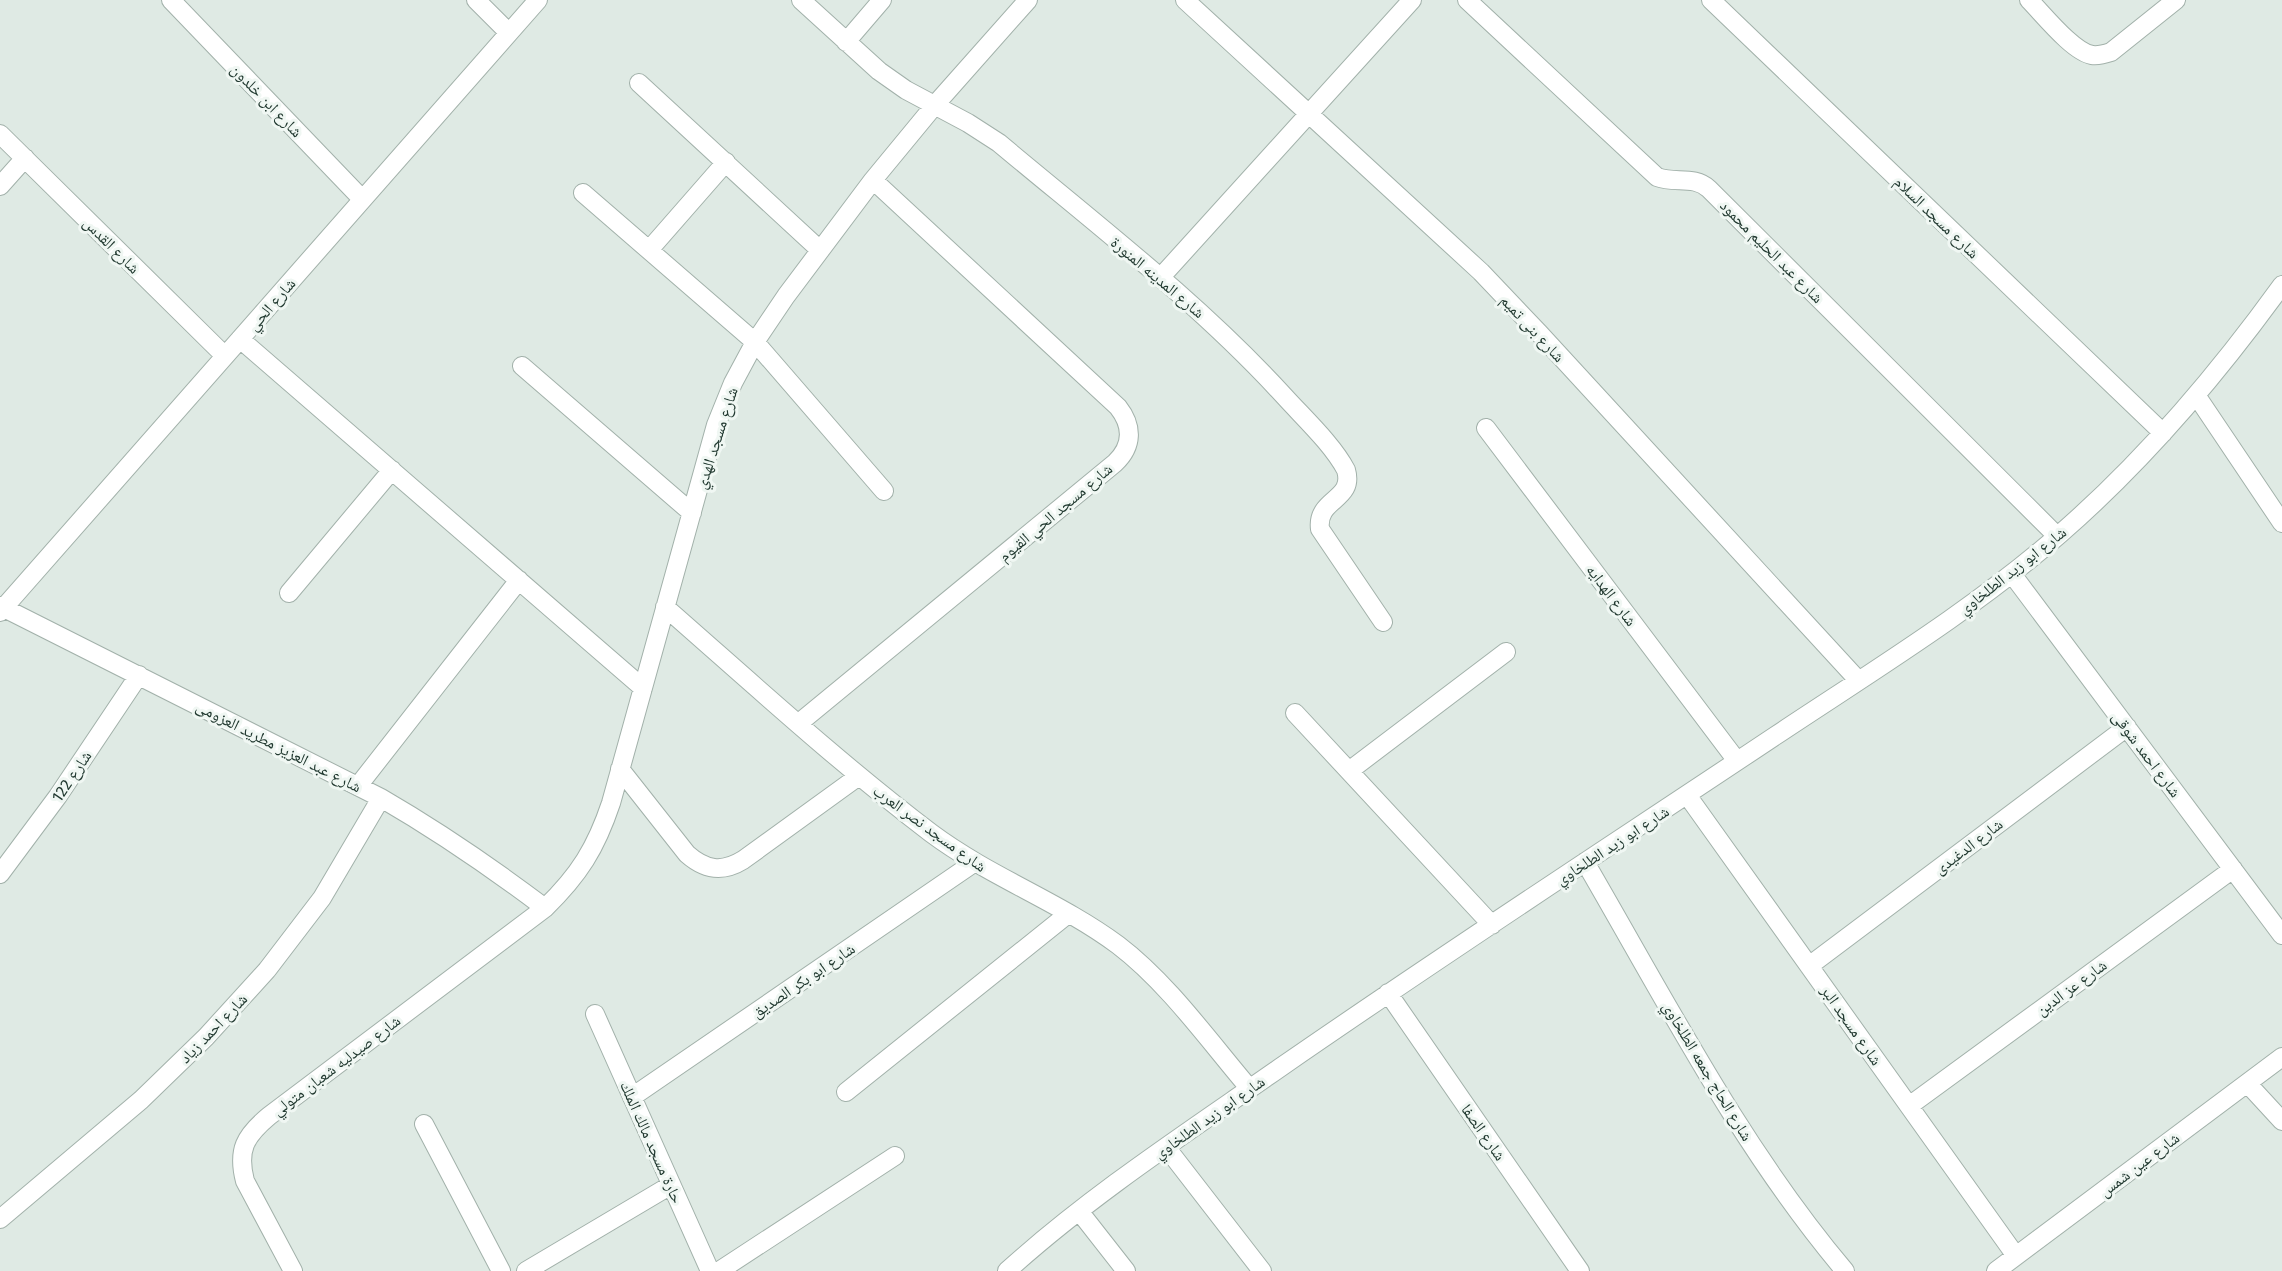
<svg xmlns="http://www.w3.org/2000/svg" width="2282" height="1271" font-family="'Fira Sans','Noto Naskh Arabic',sans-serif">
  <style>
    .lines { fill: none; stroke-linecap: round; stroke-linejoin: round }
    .minor-casing { stroke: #a2b1aa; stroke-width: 20 }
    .minor { stroke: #fff; stroke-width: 18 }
    .labels { text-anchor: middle; stroke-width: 6; stroke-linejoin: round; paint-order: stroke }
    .street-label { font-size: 16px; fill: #213930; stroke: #f0f7f3 }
  </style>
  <rect width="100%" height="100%" fill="#dfeae4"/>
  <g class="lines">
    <g class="minor-casing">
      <path id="minor" d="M171,0L362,199
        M476,0L509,33
        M801,0L879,71L906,90L968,123L999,143C1097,225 1199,303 1285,397C1305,419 1333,445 1346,470C1355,501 1316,498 1320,529L1383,622
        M1185,0L1481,272L1539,333L1858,680
        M1467,0L1657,177C1675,184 1694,175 1709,189L2057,536
        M1711,0L2163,433
        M2029,0C2043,14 2073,52 2092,55C2099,56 2105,54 2111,52L2176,0
        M846,42L882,0
        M639,83L820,250
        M0,134L225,356
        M0,186L25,158
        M583,193L755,342L884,491
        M649,250L726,162
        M1160,278L1412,0
        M240,339L643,688
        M522,366L692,513
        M2196,395L2282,523
        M1486,428L1737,761
        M2012,574L2282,935
        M289,593L392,470
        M0,606L381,798C438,831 492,868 545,908
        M665,607C753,684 839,763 931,833C990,877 1060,902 1118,945C1168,983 1209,1041 1250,1089
        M0,612L538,0
        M1295,713L1492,925
        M799,723L1115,463C1133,446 1133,426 1118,407L873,180
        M620,769L687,854C705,870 722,873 743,860L859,776
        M1349,771L1506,652
        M358,786L519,580
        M1687,795L2016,1256
        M1585,862C1666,1001 1741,1148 1845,1271
        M0,874L58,796L139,675
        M1809,966L2127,727
        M1388,993L1580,1271
        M595,1014L710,1271
        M2247,1083L2282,1121
        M846,1092L1068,914
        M632,1097L975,862
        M1909,1106L2233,869
        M424,1124L501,1271
        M1166,1147L1262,1271
        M1079,1211L1126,1271
        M0,1219L141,1100L206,1037L267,970L322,898L381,798
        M293,1271L245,1181C237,1150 245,1136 269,1116L545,908C579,875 596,848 611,803L716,425L733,383L755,342L786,296L873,180L934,106L1028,0
        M526,1271L671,1185
        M719,1271L895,1156
        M1007,1271C1091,1195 1188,1132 1281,1067C1444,954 1610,846 1775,736C1871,672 1973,610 2060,534C2144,461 2217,375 2282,285
        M1996,1271L2282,1057"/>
    </g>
    <use href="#minor" class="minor"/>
  </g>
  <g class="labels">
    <g class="street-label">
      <text transform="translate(267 100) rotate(46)" y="6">شارع ابن خلدون</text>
      <text transform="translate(1937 217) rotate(44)" y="6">شارع مسجد السلام</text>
      <text transform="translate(112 245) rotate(45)" y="6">شارع القدس</text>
      <text transform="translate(1772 251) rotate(45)" y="6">شارع عبد الحليم محمود</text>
      <text transform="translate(1158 277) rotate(40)" y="6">شارع المدينه المنورة</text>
      <text transform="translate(271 304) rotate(-49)" y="6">شارع الحي</text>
      <text transform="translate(1533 328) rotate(47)" y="6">شارع بنى تميم</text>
      <text transform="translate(716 438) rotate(-72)" y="6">شارع مسجد الهدي</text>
      <text transform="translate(1055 512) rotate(-40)" y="6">شارع مسجد الحي القيوم</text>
      <text transform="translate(2012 570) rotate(-38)" y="6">شارع ابو زيد الطلخاوي</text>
      <text transform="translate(1612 595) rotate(53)" y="6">شارع الهدايه</text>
      <text transform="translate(279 746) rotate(27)" y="6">شارع عبد العزيز مطريد العزومى</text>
      <text transform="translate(2147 754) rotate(53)" y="6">شارع احمد شوقى</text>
      <text transform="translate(71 776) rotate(-56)" y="6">شارع 122</text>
      <text transform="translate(930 828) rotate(36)" y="6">شارع مسجد نصر العرب</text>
      <text transform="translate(1612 845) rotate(-33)" y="6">شارع ابو زيد الطلخاوي</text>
      <text transform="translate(1968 846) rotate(-37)" y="6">شارع الدغيدى</text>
      <text transform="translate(803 980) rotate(-34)" y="6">شارع ابو بكر الصديق</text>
      <text transform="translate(2071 987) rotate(-36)" y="6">شارع عز الدين</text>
      <text transform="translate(1852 1025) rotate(55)" y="6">شارع مسجد البر</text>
      <text transform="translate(213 1028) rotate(-46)" y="6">شارع احمد زياد</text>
      <text transform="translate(336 1065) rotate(-37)" y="6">شارع صيدليه شعبان متولي</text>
      <text transform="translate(1708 1071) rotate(59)" y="6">شارع الحاج جمعه الطلخاوي</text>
      <text transform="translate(1209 1117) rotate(-35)" y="6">شارع ابو زيد الطلخاوي</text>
      <text transform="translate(1484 1132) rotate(55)" y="6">شارع الصفا</text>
      <text transform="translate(652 1142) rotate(66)" y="6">حارة مسجد مالك الملك</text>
      <text transform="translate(2139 1164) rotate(-37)" y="6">شارع عين شمس</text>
    </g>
  </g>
</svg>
